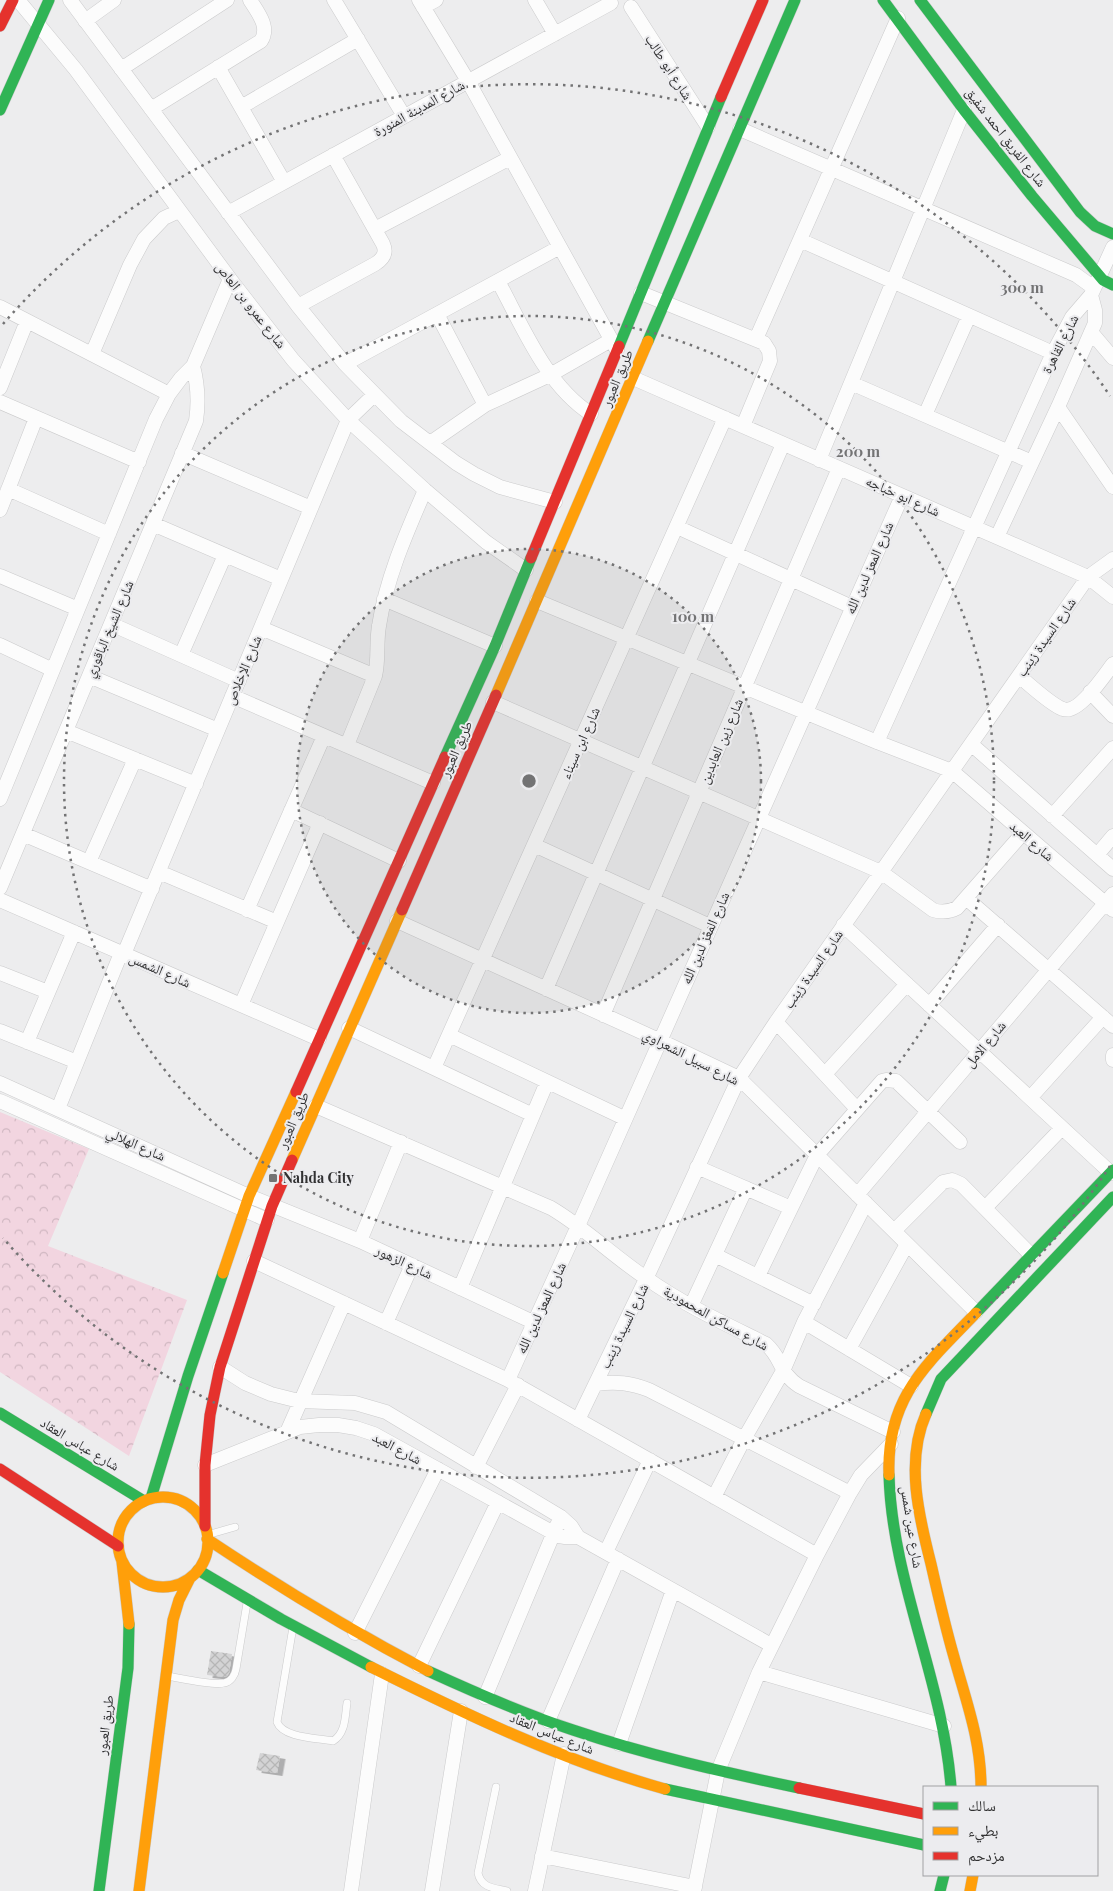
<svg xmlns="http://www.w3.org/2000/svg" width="1113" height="1891" font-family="'Playfair Display','Noto Naskh Arabic',serif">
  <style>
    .park { fill: url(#park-crowns) }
    .building { fill: url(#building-cross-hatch); filter: url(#shadow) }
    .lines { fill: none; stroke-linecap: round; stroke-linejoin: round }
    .lane-casing { stroke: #cbcbcc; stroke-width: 8 }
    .street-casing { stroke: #cbcbcc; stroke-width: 15 }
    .fast-casing { stroke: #cbcbcc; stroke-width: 12 }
    .slow-casing { stroke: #cbcbcc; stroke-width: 12 }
    .jam-casing { stroke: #cbcbcc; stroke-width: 12 }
    .lane { stroke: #fcfcfc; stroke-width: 7 }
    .street { stroke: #fcfcfc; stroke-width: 14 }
    .fast { stroke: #30b455; stroke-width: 11 }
    .slow { stroke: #ff9f0a; stroke-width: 11 }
    .jam { stroke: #e5322d; stroke-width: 11 }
    .ring { fill: none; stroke: #737374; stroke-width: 2.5; stroke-dasharray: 2.5 5 }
    .poi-dot { fill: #737374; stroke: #ececef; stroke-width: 2 }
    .labels { text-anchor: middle; stroke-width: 4; stroke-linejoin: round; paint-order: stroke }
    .street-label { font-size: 14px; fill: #313132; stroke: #ececef }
    .poi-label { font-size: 14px; font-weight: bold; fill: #313132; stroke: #ececef; text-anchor: start }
    .centre { fill: #737374; stroke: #ececef; stroke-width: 2.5 }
    .ring-label { font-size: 15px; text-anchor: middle; font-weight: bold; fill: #737374; stroke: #ececef; stroke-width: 4; stroke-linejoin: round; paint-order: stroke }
  </style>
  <defs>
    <pattern id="park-crowns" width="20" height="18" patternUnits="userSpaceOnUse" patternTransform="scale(1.25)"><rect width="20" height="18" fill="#f2d5e0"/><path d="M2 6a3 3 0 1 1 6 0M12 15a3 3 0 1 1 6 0" fill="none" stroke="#d0b7c1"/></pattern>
    <pattern id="building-cross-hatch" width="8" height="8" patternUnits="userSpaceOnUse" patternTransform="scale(1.25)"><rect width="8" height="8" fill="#d3d3d4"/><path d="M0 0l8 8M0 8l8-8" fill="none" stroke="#b6b6b6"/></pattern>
    <filter id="shadow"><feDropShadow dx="5.5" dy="3" stdDeviation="0" flood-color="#0004"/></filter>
  </defs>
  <rect width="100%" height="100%" fill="#ededee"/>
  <path class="park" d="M0,1112L89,1149L48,1246L187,1300L129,1456L0,1372Z"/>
  <path class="building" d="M211,1651L232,1654L229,1673L226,1677L207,1675Z
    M260,1753L280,1756L277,1773L256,1770Z"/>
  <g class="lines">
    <g class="lane-casing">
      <path id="lane" d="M207,1535L235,1527
        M293,1627L277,1722C283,1738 317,1738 333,1741C346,1733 345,1716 347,1703
        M167,1676C180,1678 213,1686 224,1683C231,1682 235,1675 236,1669L247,1603
        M496,1787L478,1873C481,1888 494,1888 507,1891"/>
    </g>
    <g class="street-casing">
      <path id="street" d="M18,0L76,70L230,279L293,360L348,420L425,490L486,542L526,570
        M70,0L298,306L345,364L401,421L456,463L474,474L500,487L555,502
        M334,0L404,116
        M419,0L468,81L617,350
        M535,0L555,34
        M423,7L436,0
        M631,7L708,127
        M85,21L114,0
        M218,67L284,182
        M121,69L227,0
        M241,107L358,39
        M151,109L261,41C270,27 258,13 250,0
        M740,129L1076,275L1094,288
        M228,213L611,3
        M375,229L510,158
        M800,240L1053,353
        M498,281C523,327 546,385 591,414
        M641,293L764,343L769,351L770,361L743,426
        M298,306L375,264C383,259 387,253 383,244L333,155
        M0,307L169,394
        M437,314L485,405
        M1091,332L1113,358
        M756,339L898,18
        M92,354L130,265L144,239L164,218L179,211
        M345,364L560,247
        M633,378L1088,577L1113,597
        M851,383L1032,462
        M0,388L27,321
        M0,402L139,462
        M1058,407L1113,487
        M925,415L969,316
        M430,443L485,405L550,375L611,340
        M182,453L311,508
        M819,460L964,110
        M8,489L109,534
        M0,510L36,418
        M153,524L281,579
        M677,527L852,607
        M997,537L1058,407L1095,323V310L1091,295
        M0,576L78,609
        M384,599L495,646
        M537,601L877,742L952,771L1113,910
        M111,624L239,681
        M261,628L375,676
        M0,645L53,670
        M181,655L225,555
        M89,676L218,730
        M1019,676C1029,684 1051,705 1063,709C1078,715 1104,676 1113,664
        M1090,692L1113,716
        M232,696L433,783
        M493,702L881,872L933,910C942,913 949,912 957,908L1023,833
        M66,731L196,784
        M877,742L1053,353L1072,317L1091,295L1113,247
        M971,744L1113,869
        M347,745L375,676C379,659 376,643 379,626C386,579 406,534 425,490
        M0,799L156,419L169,394L181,378L193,366L230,279
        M291,810L399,861
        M1052,816L1113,748
        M23,834L152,889
        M534,845L710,926
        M1097,855L1113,836
        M89,862L135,759
        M159,872L277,922
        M0,888L196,421C199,401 198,385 193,366
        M966,898L1113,1026
        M0,900L319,1039
        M247,910L324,736
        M397,921L659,1040L739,1078L976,1312
        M843,925L1111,1173
        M124,954L348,420L374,395
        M0,973L48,992
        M546,989L783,444
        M241,1005L320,823
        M929,1005L998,925
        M603,1015L839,468
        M776,1022L857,1109
        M349,1028L533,1115
        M0,1031L77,1062
        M449,1035L624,1118
        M27,1042L74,932
        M1113,1055V1060
        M434,1068L725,418
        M825,1074L907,984
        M0,1083L249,1196L360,1241L533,1322
        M1030,1098L1103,1017
        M0,1101L267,1220
        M316,1106L551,1208C585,1228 613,1256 646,1278C684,1305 726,1324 766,1344C783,1359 778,1372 799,1386L893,1432
        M58,1109L121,953
        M697,1167L791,1208
        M857,1195L1113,894
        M985,1208L1062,1128
        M894,1231L943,1182L952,1180L961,1184L1031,1255
        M360,1241L401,1142
        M715,1255L814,1304
        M254,1261L508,1380L817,1555
        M758,1276L817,1155L882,1081L886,1080L896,1081L960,1142
        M460,1288L547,1082
        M691,1306L746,1188
        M804,1322L911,1386
        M386,1323L412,1265
        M849,1349L907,1244
        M220,1367L245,1383L271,1394L299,1401L355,1403L386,1412L561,1517L571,1526L578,1537L771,1645
        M508,1380L578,1226L902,496
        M596,1384C616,1381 631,1383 649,1390L850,1493
        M578,1420L646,1279L739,1078L776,1022L1088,577L1113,559
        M287,1432L344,1303
        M205,1465L300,1427L319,1425H338L356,1428L374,1434L559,1536L565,1537H578
        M476,1467L518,1385
        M714,1497L744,1439L783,1371L804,1322L866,1203
        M606,1552L650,1460
        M355,1633L438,1469
        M419,1666L498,1502
        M759,1672L944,1726
        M485,1697L557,1525
        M548,1721L618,1559
        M619,1744L673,1590
        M542,1856L695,1887
        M351,1891L382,1674
        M432,1891L461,1711
        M535,1891L564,1754
        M694,1891L718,1771L759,1672L817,1555L850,1493L861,1475L891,1444"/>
    </g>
    <g class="fast-casing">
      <path id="fast" d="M883,0L964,110L1032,196L1103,280L1113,285
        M920,0L1080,212L1095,226L1113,234
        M0,110L49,0
        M648,341L795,0
        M619,346L721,97
        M445,757L495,646L531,558
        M976,1313L1113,1170
        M0,1413L144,1501
        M926,1414L941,1379L1113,1197
        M889,1475C892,1582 943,1680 951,1787
        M151,1498L188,1376L223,1273
        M198,1570L281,1619L371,1667
        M428,1671C476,1693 524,1714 573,1730C647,1755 723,1772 799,1788
        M665,1789L924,1845
        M99,1891L128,1668L129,1624
        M940,1891L944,1875"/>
    </g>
    <g class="slow-casing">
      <path id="slow" d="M496,695L648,341
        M292,1160L402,910
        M223,1273L249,1196L296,1092
        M926,1414C905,1461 919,1517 931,1564C938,1595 945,1626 954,1657C966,1701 981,1740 981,1787
        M889,1475C886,1397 927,1364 976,1313
        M118 1542a45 45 0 1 1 90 0a45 45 0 1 1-90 0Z
        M207,1539C279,1587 352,1631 428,1671
        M122,1562L129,1624
        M371,1667C465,1714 563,1761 665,1789
        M139,1891L173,1620L179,1600L190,1578
        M970,1891L973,1875"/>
    </g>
    <g class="jam-casing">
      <path id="jam" d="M0,26L13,0
        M721,97L763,0
        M531,558L619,346
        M402,910L496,695
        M296,1092L445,757
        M0,1469L118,1546
        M205,1526V1465L210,1415L220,1367L272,1206L292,1160
        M799,1788L924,1814"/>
    </g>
    <use href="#lane" class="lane"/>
    <use href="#street" class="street"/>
    <use href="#fast" class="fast"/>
    <use href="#slow" class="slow"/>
    <use href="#jam" class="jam"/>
  </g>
  <circle cx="529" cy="781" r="232" fill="#737374" fill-opacity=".12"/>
  <g class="ring">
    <circle cx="529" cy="781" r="232"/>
    <circle cx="529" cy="781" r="465"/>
    <path d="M1110 1166A697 697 0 0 1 3 1238M3 324A697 697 0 0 1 1110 396"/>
  </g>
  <rect class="poi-dot" x="268" y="1173" width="10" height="10" rx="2.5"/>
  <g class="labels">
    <g class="street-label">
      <text transform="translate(669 67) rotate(57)" y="5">شارع أبو طالب</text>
      <text transform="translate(419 108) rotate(-29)" y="5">شارع المدينة المنورة</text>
      <text transform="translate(1006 137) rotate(52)" y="5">شارع الفريق احمد شفيق</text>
      <text transform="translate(251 305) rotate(52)" y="5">شارع عمرو بن العاص</text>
      <text transform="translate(1060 344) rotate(-63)" y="5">شارع القاهرة</text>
      <text transform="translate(617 378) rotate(-67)" y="5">طريق العبور</text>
      <text transform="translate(903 496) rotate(24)" y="5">شارع ابو حباجه</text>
      <text transform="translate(869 568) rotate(-66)" y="5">شارع المعز لدين الله</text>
      <text transform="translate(109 629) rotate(-67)" y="5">شارع الشيخ الباقوري</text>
      <text transform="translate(1046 637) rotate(-55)" y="5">شارع السيدة زينب</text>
      <text transform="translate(243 670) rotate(-67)" y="5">شارع الإخلاص</text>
      <text transform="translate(721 741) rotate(-67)" y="5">شارع زين العابدين</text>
      <text transform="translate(580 743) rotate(-66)" y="5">شارع ابن سيناء</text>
      <text transform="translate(456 749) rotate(-66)" y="5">طريق العبور</text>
      <text transform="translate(1032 841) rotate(41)" y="5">شارع العبد</text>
      <text transform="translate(705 938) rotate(-66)" y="5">شارع المعز لدين الله</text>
      <text transform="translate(813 969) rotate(-55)" y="5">شارع السيدة زينب</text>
      <text transform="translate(160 970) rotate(24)" y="5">شارع الشمس</text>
      <text transform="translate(985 1044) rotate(-50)" y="5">شارع الامل</text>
      <text transform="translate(691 1057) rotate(27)" y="5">شارع سبيل الشعراوي</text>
      <text transform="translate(293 1120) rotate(-67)" y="5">طريق العبور</text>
      <text transform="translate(136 1144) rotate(24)" y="5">شارع الهلالي</text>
      <text transform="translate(404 1262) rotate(25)" y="5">شارع الزهور</text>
      <text transform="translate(541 1308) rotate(-65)" y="5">شارع المعز لدين الله</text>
      <text transform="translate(716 1318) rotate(29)" y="5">شارع مساكن المحمودية</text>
      <text transform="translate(624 1326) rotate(-64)" y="5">شارع السيدة زينب</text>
      <text transform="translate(80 1444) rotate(31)" y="5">شارع عباس العقاد</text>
      <text transform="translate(397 1448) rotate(28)" y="5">شارع العبد</text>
      <text transform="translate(912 1527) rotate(81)" y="5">شارع عين شمس</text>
      <text transform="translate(105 1725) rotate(-83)" y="5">طريق العبور</text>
      <text transform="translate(552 1733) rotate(22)" y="5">شارع عباس العقاد</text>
    </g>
    <g class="poi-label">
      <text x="283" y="1183">Nahda City</text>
    </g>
  </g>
  <circle cx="529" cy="781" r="8" class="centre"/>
  <g class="ring-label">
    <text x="1022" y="293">300 m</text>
    <text x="858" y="457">200 m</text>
    <text x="693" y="622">100 m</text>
  </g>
  <rect x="923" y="1786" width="175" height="90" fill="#ececef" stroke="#a1a1a3"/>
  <rect x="933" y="1802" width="25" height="8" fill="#30b455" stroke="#a1a1a3"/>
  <text x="968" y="1811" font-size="15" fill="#313132">سالك</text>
  <rect x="933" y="1827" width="25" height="8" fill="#ff9f0a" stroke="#a1a1a3"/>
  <text x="968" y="1836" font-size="15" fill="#313132">بطيء</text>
  <rect x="933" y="1852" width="25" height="8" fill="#e5322d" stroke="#a1a1a3"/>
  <text x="968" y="1861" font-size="15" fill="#313132">مزدحم</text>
</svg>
